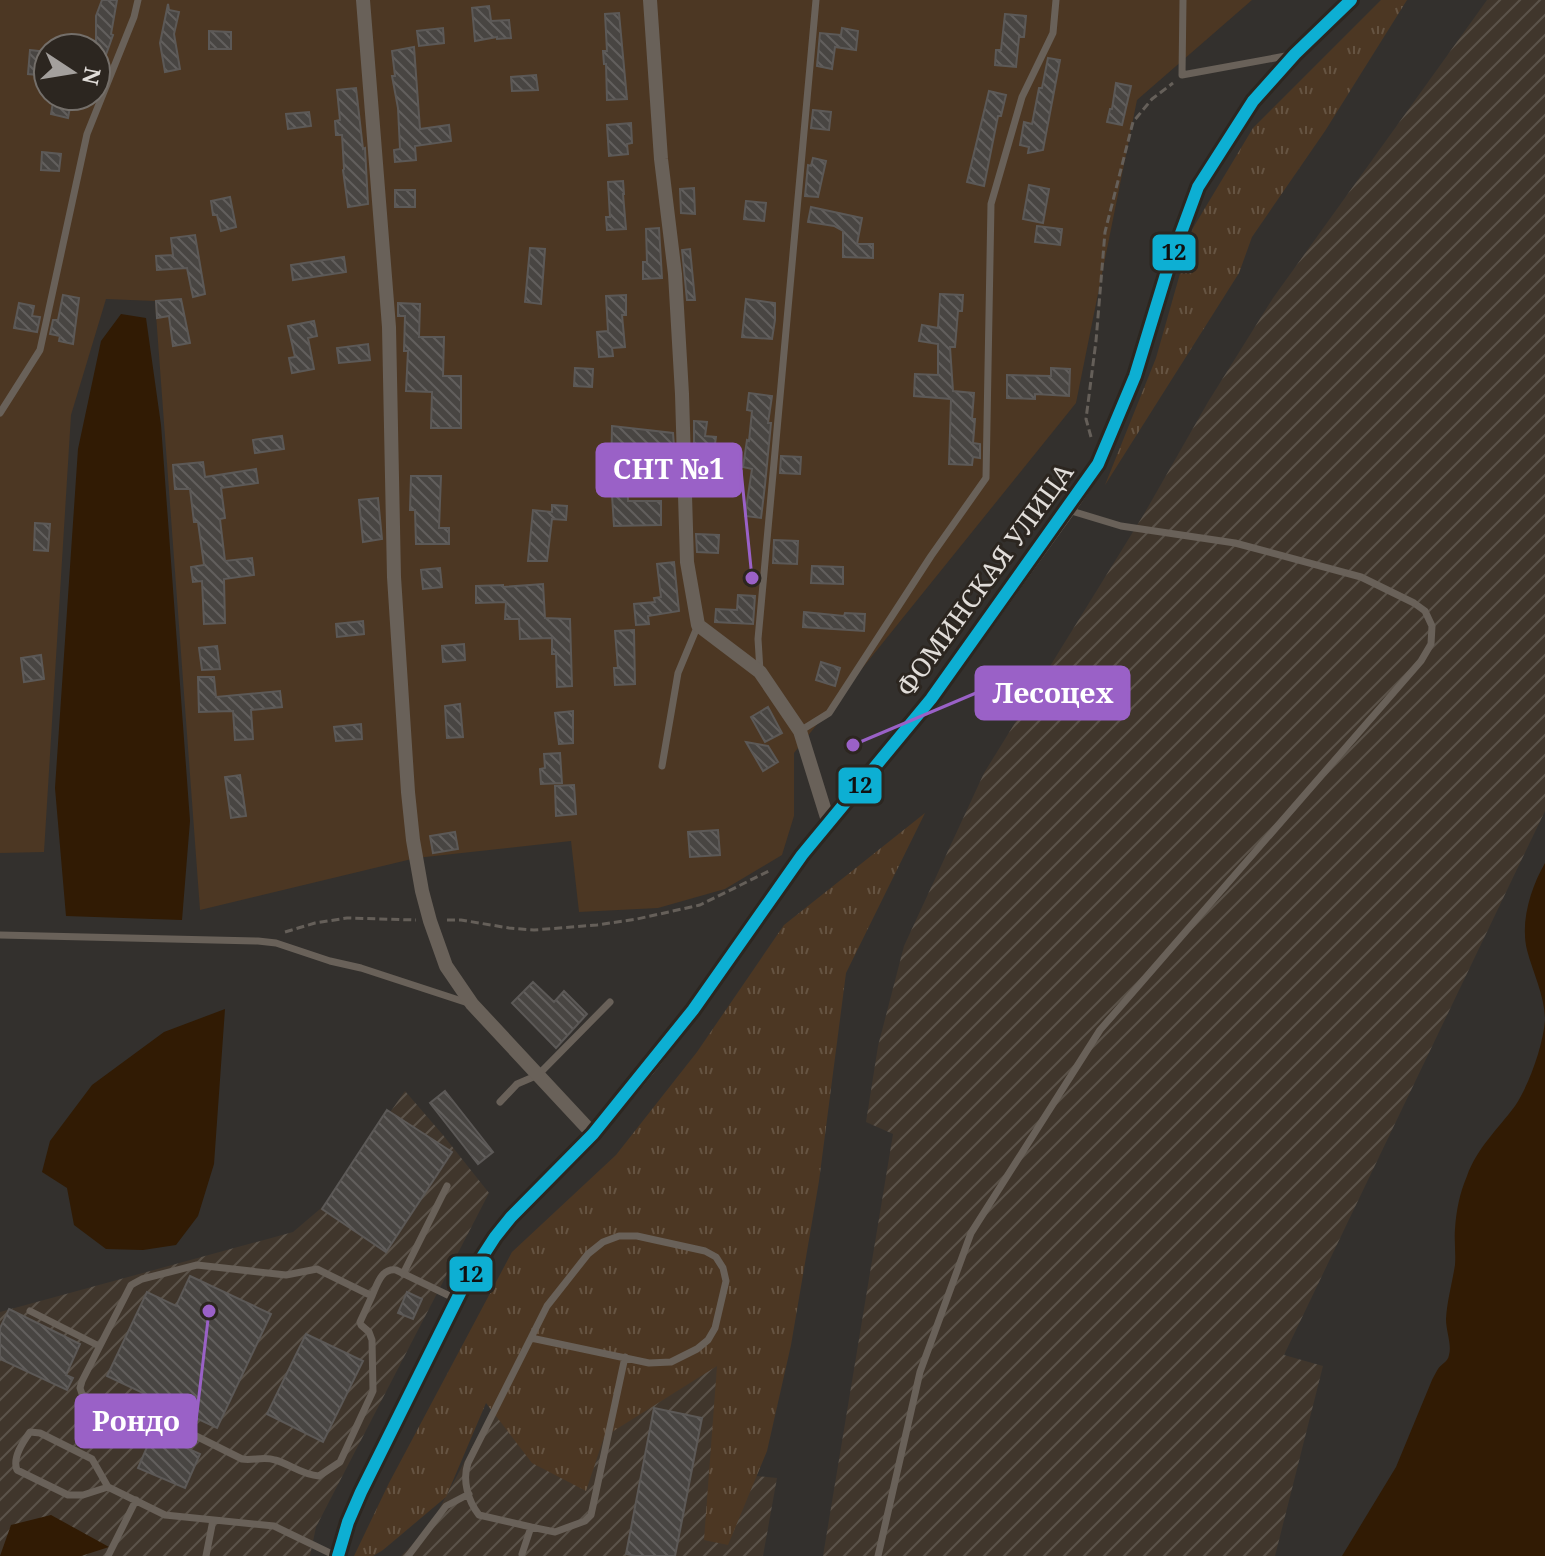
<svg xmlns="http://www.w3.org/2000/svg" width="1545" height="1556" font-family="'Noto Serif',serif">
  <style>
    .industrial { fill: url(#industrial-furrows) }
    .grass { fill: url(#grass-tufts) }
    .garden { fill: #4c3723; fill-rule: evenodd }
    .water { fill: #311b04 }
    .building { fill: url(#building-back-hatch); stroke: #5c5957; stroke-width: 2 }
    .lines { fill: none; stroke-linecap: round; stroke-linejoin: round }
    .path { stroke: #655f59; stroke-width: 3; stroke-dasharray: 8 4; stroke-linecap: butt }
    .service { stroke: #696159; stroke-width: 7 }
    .minor { stroke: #696159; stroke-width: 14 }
    .tertiary { stroke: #696159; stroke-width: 16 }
    .bus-1-casing { stroke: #2c2620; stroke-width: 18 }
    .bus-1 { stroke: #0dafd3; stroke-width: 12 }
    .labels { text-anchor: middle; stroke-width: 6; stroke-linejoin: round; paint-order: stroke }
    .street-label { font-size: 26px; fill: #e1ddd9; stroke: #2c2620 }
    .leader { fill: none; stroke: #9a61c7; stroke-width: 3 }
    .callout-dot { fill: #9a61c7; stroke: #2c2620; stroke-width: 3 }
    .callout { fill: #9a61c7; stroke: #9a61c7; stroke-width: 3 }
    .callout-label { font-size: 28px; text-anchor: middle; font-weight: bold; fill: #fff }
    .line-badge { stroke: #2c2620; stroke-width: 3 }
    .pale-badge-label { font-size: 22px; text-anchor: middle; font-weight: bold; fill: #111 }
  </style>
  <defs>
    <pattern id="industrial-furrows" width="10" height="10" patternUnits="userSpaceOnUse" patternTransform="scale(2)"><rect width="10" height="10" fill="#40362c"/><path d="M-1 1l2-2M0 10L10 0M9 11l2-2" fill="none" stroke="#5b534a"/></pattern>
    <pattern id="grass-tufts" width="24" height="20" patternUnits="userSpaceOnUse" patternTransform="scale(2)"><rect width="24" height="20" fill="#4c3723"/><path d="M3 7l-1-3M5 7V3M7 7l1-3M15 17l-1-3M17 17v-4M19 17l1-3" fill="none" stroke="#665442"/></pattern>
    <pattern id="building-back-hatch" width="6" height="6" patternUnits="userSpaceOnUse" patternTransform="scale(2)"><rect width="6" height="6" fill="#484542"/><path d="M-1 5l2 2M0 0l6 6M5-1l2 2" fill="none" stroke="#625f5d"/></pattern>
  </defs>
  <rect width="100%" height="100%" fill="#33302d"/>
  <path class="industrial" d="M1487,0H1545V811L1284,1355L1323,1366L1275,1556H823L893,1134L866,1122L878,1046L904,946L984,773L1144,514L1208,402L1273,298Z
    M405,1091L443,1135L489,1193L316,1527L310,1556H0V1312L293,1232L320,1209L333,1194Z
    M754,1326L756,1476L777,1478L763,1556H401L429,1528L530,1339Z"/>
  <path class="grass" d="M1381,0H1407L1325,131L1252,237L1239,273L1105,485L1156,358L1193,228L1253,128Z
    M925,813L846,973L819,1181L791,1345L767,1451L728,1545L704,1540L717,1366L604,1437L586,1491L532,1463L486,1403L446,1497L383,1550L373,1556H354L389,1483L512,1252L616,1155L697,1052L784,925Z"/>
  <path class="garden" d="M0,0H1252L1137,100L1076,403L794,753V816L782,855L725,889L658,908L579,912L571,841L416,858L200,910L155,301L106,299L71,415L44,852L0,853ZM48,48H96V96H48Z"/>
  <path class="water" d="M121,314L146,318L161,425L190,821L182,920L66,916L55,788L78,449L101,341Z
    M1545,863V1556H1342L1396,1467L1432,1380C1434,1376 1436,1372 1438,1369C1441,1364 1448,1362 1449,1355C1452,1345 1446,1331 1446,1319C1447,1301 1452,1284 1455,1265C1456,1253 1454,1241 1455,1229C1456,1211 1460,1192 1467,1176C1477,1148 1498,1129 1515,1106C1529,1085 1543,1046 1545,1020C1545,996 1533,973 1527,950C1520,922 1531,887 1545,863Z
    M225,1009L214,1164L198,1216L176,1245L143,1250L106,1249L74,1225L67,1188L42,1172L50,1141L92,1085L164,1032Z
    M51,1515L109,1547L81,1556H0L11,1525Z"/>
  <path class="building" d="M102,0H117L111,34L113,35L98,77H96V16Z
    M168,4L169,10L179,12L174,34L180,69L165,72L160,43Z
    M489,6L491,21L509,20L511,38L497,39V37L475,41L472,8Z
    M619,13L627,99L607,100L606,64H604L603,51H607L605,14Z
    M1005,14L1026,16L1024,37H1019L1016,67L995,65L996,50H1001Z
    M443,28L444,43L419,46L417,31Z
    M842,28L858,31L856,50L835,47L832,69L817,66L820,33L841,35Z
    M209,31L231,32V49H209Z
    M414,47L420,129L449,125L451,141L415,146L416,160L395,162L394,150L400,149L398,108L392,76H395L392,51Z
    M30,50L47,52L48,76L28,74Z
    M1048,58L1060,60L1043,150L1028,153L1029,147L1020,145L1024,122L1032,124L1039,88H1042Z
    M536,75L538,90L512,91L511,77Z
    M1116,83L1131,86L1122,125L1107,122L1110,109H1112Z
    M356,88L363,149L365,148L368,204L348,207L343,170L344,169L342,135H336L335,121L340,120L337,90Z
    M989,91L1006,95L1001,116H998L984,186L967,182Z
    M54,96H72L68,118L51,114Z
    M813,110L831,112L829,130L811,128Z
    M309,112L311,126L288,129L286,114Z
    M631,123L632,143L627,144L628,154L609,156L607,125Z
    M42,152L61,154L59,171L41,170Z
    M813,158L826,161L818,197L805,196L808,165L811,166Z
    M623,181L624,194H623L626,229L607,230L606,217H610L608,182Z
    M1029,185L1049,189L1043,223L1023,219Z
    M694,188L695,214L681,213L680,189Z
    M395,190H415V207H395Z
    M230,197L236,227L221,231L217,215H213L211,201Z
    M746,201L766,203L764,221L744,219Z
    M811,207L862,218L857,244H873V258L843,257V231L834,226L808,222Z
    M1037,226L1062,229L1060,245L1035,242Z
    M659,228L662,278L643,279V262H647L646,229Z
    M195,235L205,294L193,297L187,268L157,270L156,256L173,255L171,238Z
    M530,248L545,249L541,304L525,302Z
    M690,249L695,300H687L682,250Z
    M344,257L346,272L293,280L291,265Z
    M940,294L963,295L962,311H958L955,347H950L953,391L974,393L972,419H975L973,443L980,444V458L973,457L972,465L949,464L951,399L914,396L915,374L938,375V344L919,341L922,325L938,328Z
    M63,295L79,298L73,344L59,341L60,336L50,334L53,320H58Z
    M626,295V315H622L625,347L612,348L613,356L599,357L597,332L608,331L606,296Z
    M181,299L190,343L173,346L169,316L157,318L156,301Z
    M746,299L775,303V320L772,339L742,337Z
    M19,303L34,306L32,316L40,317L37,332L14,328Z
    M398,303L420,304L419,337H444L443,376H461V428H431L432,392L406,391L408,351H404L405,316H398Z
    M314,321L317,336L308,338L314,369L292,373L289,358L295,357L288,326Z
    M368,344L370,360L339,363L337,348Z
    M575,368L593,369L592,387L574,386Z
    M1051,368L1070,369L1069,396L1035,394V399L1007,398V375L1051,376Z
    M749,393L772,396L768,423H771L765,485L761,518L745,516L752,469L743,467L747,440L749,441L752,411L747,410Z
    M694,421L707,422L705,436L716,437L714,451L703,450L701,464L694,463Z
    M612,426L673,433L674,446H671L670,453L626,448L628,501H661V525L614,526L611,480Z
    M282,436L284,449L255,453L253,440Z
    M781,456L801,457L800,474L780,473Z
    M203,462L205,477L256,469L258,483L221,488L225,518L220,519L225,561L252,558L254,575L224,579L225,623L204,624L202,581L193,582L191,567L204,565L198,522H194L190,489H175L173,465Z
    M411,476H441L439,528H449V544H416L415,510H410Z
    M378,498L382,539L363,542L359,500Z
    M552,505L567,506L566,520L552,519L547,561H528L533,510L552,512Z
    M35,523L50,524L48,551L34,550Z
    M696,534L719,535L718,553L697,552Z
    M774,540L798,541L797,564L773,563Z
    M674,562L679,611L648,616L649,624L636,625L634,604L655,602L654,598L661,597L657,564Z
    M812,566L843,567V584L811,583Z
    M440,568L442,587L423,589L421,570Z
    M543,584L545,618L570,619L572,686L557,687L556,654H552V638L520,639L519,619H505L506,602L476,603V586L503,585V587Z
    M738,595L755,596L753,624L715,622L716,609L737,610Z
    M804,612L844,616L845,613L865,614L864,631L803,627Z
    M363,621L364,634L337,637L336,624Z
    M634,630L635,684L615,685L614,668H618L615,631Z
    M464,644L465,660L443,662L442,646Z
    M217,646L220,669L202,670L199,648Z
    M41,655L44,679L24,682L21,658Z
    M821,662L840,668L835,686L816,680Z
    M198,677H214L216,697L280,691L282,707L251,710L253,739L235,740L233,711L199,712Z
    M460,704L463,737L447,738L445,706Z
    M768,707L782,733L765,742L751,717Z
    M573,711V743L559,744L555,713Z
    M361,724L362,739L336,741L334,727Z
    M746,742L768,746L778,762L763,771Z
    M560,753L562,783L541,784L540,769L545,768L544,754Z
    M240,775L246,816L231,818L225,777Z
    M574,785L576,814L556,816L555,786Z
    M718,830L720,855L690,857L688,832Z
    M455,832L458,849L433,853L430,836Z
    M533,982L554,1002L564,991L587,1014L556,1048L512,1003Z
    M445,1091L493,1152L478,1164L430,1103Z
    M387,1110L452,1152L386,1252L322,1209Z
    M190,1276L271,1314L217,1428L107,1376L147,1292L176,1306Z
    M407,1292L422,1299L413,1319L398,1313Z
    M9,1309L80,1344L66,1375L73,1378L67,1390L0,1359V1328Z
    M306,1334L363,1361L323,1442L267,1414Z
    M654,1408L702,1418L675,1556H636L626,1554Z
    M153,1433L200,1454L185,1488L138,1468Z"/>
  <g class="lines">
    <path class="path" d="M1091,437L1086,419L1096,341L1105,232L1133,122L1152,99L1173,83
      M447,920H461L509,928L534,930L597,925L637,919L700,905L769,871
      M285,932L315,923L347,918L416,920"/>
    <path class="service" d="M1183,0L1182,75L1291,55
      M0,413L40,350L87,134L134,17L138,0
      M760,671L758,639L816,0
      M800,731L829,713L931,556L986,478L991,204L1022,97L1053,33L1056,0
      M662,766L678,673L698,625
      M0,935L258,941L276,943L330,961L361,968L468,1003
      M500,1102L517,1084L538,1075L610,1002
      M403,1274L447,1186
      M372,1296L360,1322L361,1325L369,1332L372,1340L373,1391L340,1462L319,1476C302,1475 290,1464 275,1460C264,1456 253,1461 242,1459L152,1414C137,1408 133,1413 119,1411C106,1410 92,1401 82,1394L80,1388L82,1381L131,1285L142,1279L197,1265L286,1275L317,1269L372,1296C377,1285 381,1268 396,1270L456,1299
      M30,1311L99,1346
      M108,1487L83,1495H68L17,1470C12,1458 23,1442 30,1432L40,1433L92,1459L108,1487L165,1515L274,1526L336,1556
      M531,1527L555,1532L585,1521L591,1515L625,1357
      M522,1554L531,1527L479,1515C468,1501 462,1480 468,1463L547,1306L588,1254L603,1242L619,1236H637L705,1251L716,1257L723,1268L726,1281L715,1328L708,1340L697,1349L671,1362L649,1363L531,1338
      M108,1556L136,1500
      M206,1556L213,1520
      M408,1556L446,1506L469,1494
      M878,1556L920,1372L971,1233L1100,1030L1421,661L1431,644L1432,626L1425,611L1414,603L1361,577L1235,543L1121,526L1068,510"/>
    <path class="minor" d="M363,0L389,327L394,577L408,792L413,840L422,891L430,921L446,966L472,1004L593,1134
      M650,0L661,159L675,274L682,394L687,562L698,625L760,672L800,731L829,824"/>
    <path class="tertiary" d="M338,1556L348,1522L361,1492L464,1285L495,1237L511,1217L593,1134L646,1070L693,1010L802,855L931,699L1067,510L1098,464L1135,376L1167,271L1198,187L1253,101L1295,54L1351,0"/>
    <g class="bus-1-casing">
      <path id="bus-1" d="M338,1556L348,1522L361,1492L464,1285L495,1237L511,1217L593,1134L693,1010L802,855L931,699L1098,464L1135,376L1167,271L1198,187L1253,101L1295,54L1351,0"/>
    </g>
    <use href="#bus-1" class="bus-1"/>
  </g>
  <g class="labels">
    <g class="street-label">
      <text transform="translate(985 580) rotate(-54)" y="9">ФОМИНСКАЯ УЛИЦА</text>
    </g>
  </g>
  <path class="leader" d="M752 578L741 470M853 745L976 693M209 1311L196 1421"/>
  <g class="callout-dot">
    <circle cx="752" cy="578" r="8"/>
    <circle cx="853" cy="745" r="8"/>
    <circle cx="209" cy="1311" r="8"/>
  </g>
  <g class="callout">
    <rect x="597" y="444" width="144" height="52" rx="8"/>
    <rect x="976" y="667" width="153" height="52" rx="8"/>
    <rect x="76" y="1395" width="120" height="52" rx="8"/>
  </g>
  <g class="callout-label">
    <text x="669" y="479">СНТ №1</text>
    <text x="1053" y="703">Лесоцех</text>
    <text x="136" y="1431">Рондо</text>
  </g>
  <g class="line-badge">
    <rect x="1151" y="233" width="46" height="39" rx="8" fill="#0dafd3"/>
    <rect x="837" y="766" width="46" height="39" rx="8" fill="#0dafd3"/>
    <rect x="448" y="1255" width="46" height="38" rx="8" fill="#0dafd3"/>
  </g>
  <g class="pale-badge-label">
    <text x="1174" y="260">12</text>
    <text x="860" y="793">12</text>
    <text x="471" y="1282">12</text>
  </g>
  <g transform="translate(72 72) rotate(102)"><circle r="38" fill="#2c2620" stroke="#746f6a" stroke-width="2"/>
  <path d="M0-6L14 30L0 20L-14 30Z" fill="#a4a09d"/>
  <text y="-12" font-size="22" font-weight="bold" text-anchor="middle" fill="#e1ddd9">N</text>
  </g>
</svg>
